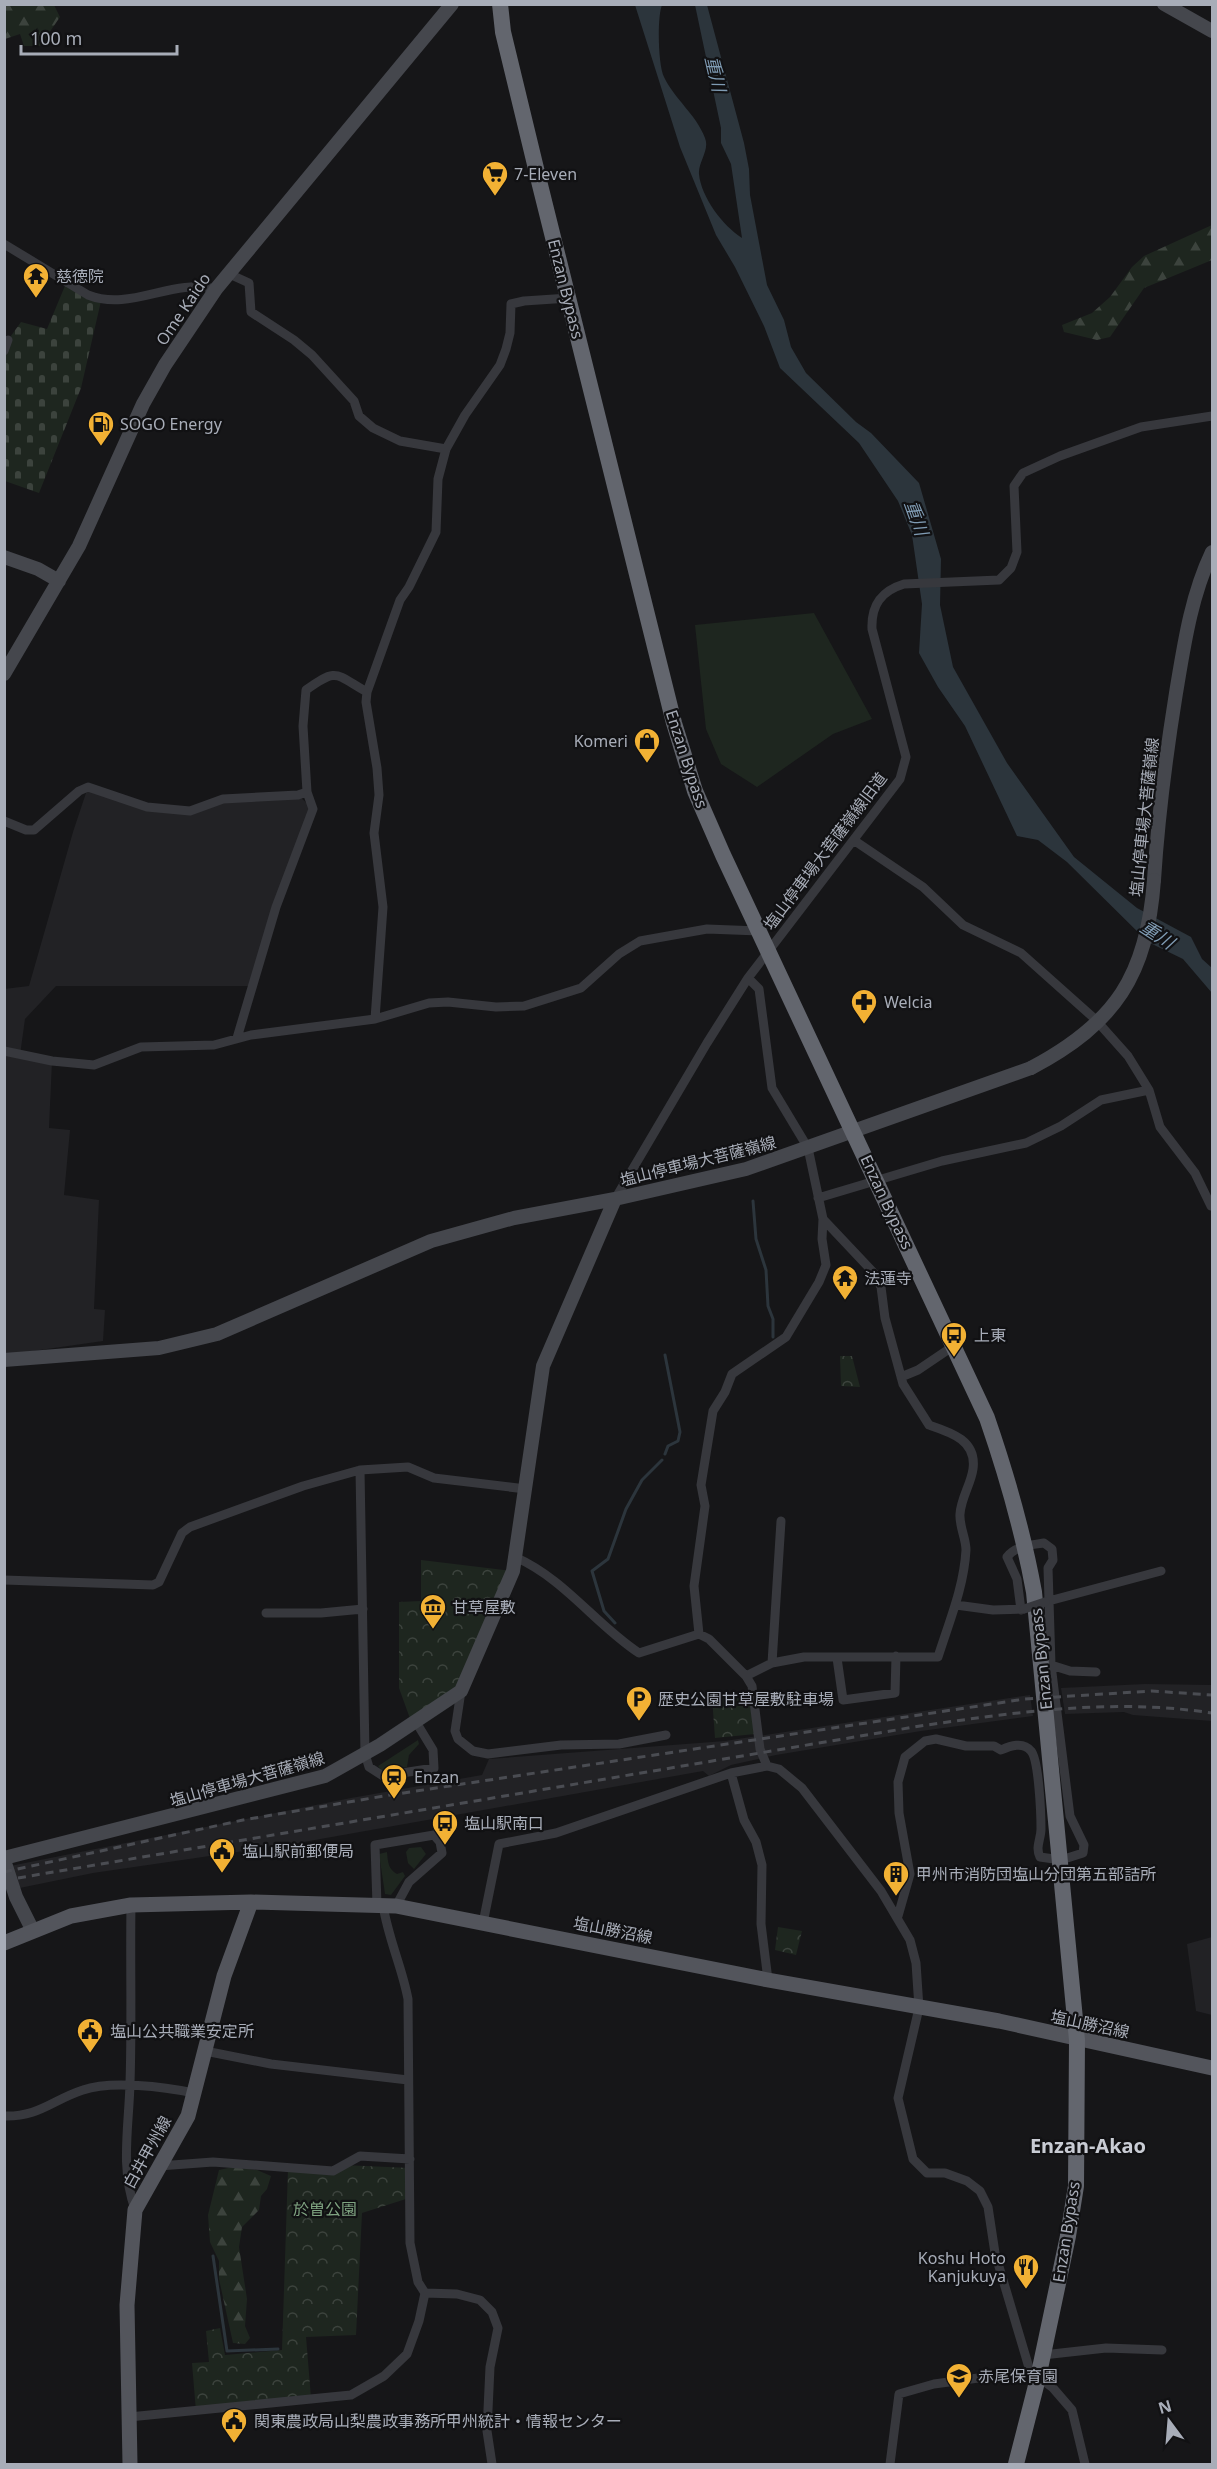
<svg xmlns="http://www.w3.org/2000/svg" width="1217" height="2469" font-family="'Noto Sans','Noto Sans JP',sans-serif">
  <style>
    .built { fill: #222225 }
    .green { fill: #1e261f }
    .forest { fill: url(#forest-firs) }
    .cemetery { fill: url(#cemetery-stones) }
    .park { fill: url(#park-crowns) }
    .water { fill: #2c353c }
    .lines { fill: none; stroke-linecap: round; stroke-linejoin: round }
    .stream { stroke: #2c353c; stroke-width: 3 }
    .street { stroke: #37383d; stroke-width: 9 }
    .secondary { stroke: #45474d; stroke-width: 14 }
    .primary { stroke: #53555c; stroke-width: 15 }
    .highway { stroke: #63666e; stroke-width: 16 }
    .rail { stroke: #4a4c52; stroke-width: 3; stroke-dasharray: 8 6; stroke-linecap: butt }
    .street-bridge { stroke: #37383d; stroke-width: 9 }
    .secondary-bridge { stroke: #45474d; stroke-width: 14 }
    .labels { text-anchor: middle; stroke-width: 4.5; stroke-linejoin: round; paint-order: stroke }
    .poi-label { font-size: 16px; fill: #a8adb8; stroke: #111113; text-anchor: start }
    .street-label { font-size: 16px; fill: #a8adb8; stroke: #111113 }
    .park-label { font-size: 16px; fill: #7fa381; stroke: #111113 }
    .water-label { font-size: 18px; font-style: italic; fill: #7f9bb3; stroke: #111113 }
    .quarter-label { font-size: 20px; font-weight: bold; fill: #c9ccd4; stroke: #111113 }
  </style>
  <defs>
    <pattern id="forest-firs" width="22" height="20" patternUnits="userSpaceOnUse" patternTransform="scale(1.5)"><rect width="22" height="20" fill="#1e261f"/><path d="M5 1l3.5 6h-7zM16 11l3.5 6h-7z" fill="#3c433d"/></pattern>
    <pattern id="cemetery-stones" width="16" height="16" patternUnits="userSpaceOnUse" patternTransform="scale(1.5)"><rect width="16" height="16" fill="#1e261f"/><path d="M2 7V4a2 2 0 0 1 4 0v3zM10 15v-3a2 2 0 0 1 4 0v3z" fill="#3c433d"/></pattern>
    <pattern id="park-crowns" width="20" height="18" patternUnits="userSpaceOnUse" patternTransform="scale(1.5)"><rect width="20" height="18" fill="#1e261f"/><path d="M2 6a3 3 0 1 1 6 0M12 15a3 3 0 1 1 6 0" fill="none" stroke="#3c433d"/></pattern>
  </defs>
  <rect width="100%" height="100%" fill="#161618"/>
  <path class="built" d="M88,787L147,807L190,811L223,799L298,795L313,809L251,986H56L25,1019L20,1055L52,1061L49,1128L70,1130L64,1195L99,1200L94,1309L105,1310L103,1341L5,1355L4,989L29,986L73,832Z
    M1145,1684L1212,1685V1721L1133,1715L1124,1712L1065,1714L1061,1688Z
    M1030,1695L1033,1716L921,1731L776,1755L731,1765L709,1776L703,1771L298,1843L93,1873L5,1891V1867L351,1798L482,1775L489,1759L725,1741Z
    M1212,1937V2015L1196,2011L1187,1944Z"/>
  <path class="green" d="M814,613L872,719L833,734L757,787L721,764L706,729L695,625Z
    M418,1740L419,1744L409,1755L407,1767L382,1771L378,1766Z
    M421,1847L426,1854L414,1869L408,1863L406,1852L409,1848Z
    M387,1852C388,1862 388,1869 397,1874L403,1872L405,1876L391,1895L385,1894L379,1854Z"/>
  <path class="forest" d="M7,4L54,5L60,17L40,46H24L20,34L5,39V6Z
    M1212,225V260L1144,288L1110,337L1097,340L1064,332L1062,325L1092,313L1110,297L1132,267L1144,256Z
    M233,2167L257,2170L271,2176L267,2189L261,2196L259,2210L242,2227L239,2247L247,2299L245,2326L250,2338L245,2344L233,2343L219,2279V2261L210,2242L208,2215L219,2170Z"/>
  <path class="cemetery" d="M67,281L101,301L81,388L39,493L5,481V351L8,340L21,322L47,329Z"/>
  <path class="park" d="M840,1356H852L860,1387L841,1386Z
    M421,1560L513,1571L466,1682L412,1724L399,1688V1602L421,1601Z
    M712,1697H749L755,1734L715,1738Z
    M778,1927L802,1931L796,1955L775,1950Z
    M343,2165L410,2168L409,2198L362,2213L356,2335L306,2337L311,2398L196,2411L192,2363L209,2362L206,2331L220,2328L225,2355L282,2350L288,2169L332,2171Z"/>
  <path class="water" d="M635,5H662C657,17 658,65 664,77C675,100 696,114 705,138C710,150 698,162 699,174C701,197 723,226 742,238L731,164L721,143V128L695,5H707L744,143L749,169L750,195L767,285L784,320L791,347L806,373L856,422L871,433L919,483L941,559L940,605L953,667L1007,763L1074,857L1137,908L1191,937L1202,959L1212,968V993L1183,959L1148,942L1067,862L1038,840L1017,836L965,726L938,687L919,653L922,604L912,535L898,501L859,443L780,368L764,326L735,267L716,235L680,147Z"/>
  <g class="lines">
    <path class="stream" d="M753,1201L756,1239L766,1270L768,1306L773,1319V1337
      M665,1454L668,1446L678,1441L680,1432L665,1355
      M615,1623L604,1611L592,1571L608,1559L626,1509L642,1480L662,1460
      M213,2256L227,2351L278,2349"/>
    <path class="street" d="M4,244L88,295C131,312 171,278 216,289
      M227,273L249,283L251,312L294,340L312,355L354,401L359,416L373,428L400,441L446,449
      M4,351L8,340
      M4,821L26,830H34L79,791L88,787L147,807L190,811L223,799L298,795L307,792
      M855,841L923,887L963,925L1021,953L1095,1019L1128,1056L1149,1090L1160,1127L1195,1173L1211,1206
      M375,1019L383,907L374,833L379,795L377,768L366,702L367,692L400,600L409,587L436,532L438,479L446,449L465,415L500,365L506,349L510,333L511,304L524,301L569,298
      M237,1038L276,907L313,809L307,792L303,726L306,690C338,667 335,674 367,692
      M4,1051L52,1061L94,1065L141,1047L214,1045L251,1035L375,1019L429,1003L448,1002L496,1007L524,1006L581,988L619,954L640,941L707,929L759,931
      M818,1198L942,1161L1026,1143L1061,1126L1101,1100L1149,1090
      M615,1199L707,1043L748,978L900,779L906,757L872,629C871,605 881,591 904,584L999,580L1011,568L1017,552L1014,486L1023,473L1060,456L1141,427L1212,416
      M901,1377L918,1370L955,1345
      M360,1470L365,1754L369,1767L383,1776L434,1768L433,1750L416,1722
      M515,1557C565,1579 595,1624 639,1653L699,1634L709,1639L746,1676L752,1686L760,1749L767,1766
      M4,1580L153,1585L159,1582L182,1533L190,1527L303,1486L360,1470L408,1467L434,1478L526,1489
      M1045,1602L1161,1571
      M956,1605L993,1610L1024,1609
      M1021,1610L1017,1579L1007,1557C1015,1546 1031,1545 1044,1543L1052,1549L1053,1560L1048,1568L1051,1665L1070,1671L1096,1672
      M266,1613H321L363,1609
      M699,1634L694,1586L705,1506L701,1485L713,1411L725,1392L732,1374L786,1337L819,1282L826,1265L822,1239L823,1219
      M837,1658L843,1700L895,1693L896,1656
      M772,1663L781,1521
      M746,1676L772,1663L804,1657H938C949,1622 964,1587 966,1550C966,1538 959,1526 960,1514C961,1498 971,1484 973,1469C977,1440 950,1432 929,1425L903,1384L885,1318L881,1287L874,1273L823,1219L808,1148L772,1088L759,989L748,978
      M461,1691L455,1731L458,1739L473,1751L488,1754L561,1745L619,1744L666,1735
      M731,1773L744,1820L756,1842L762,1865L761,1924L768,1980
      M131,1905C130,1964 132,2024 130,2083C129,2126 120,2168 135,2209
      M377,1905L375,1845L434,1835L440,1842L442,1853L409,1882L396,1906
      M898,1916L910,1874L899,1813L898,1782L905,1757L925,1741L936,1739L966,1746H994L1001,1750C1010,1746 1023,1741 1031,1751C1039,1760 1041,1815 1041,1829C1041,1839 1035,1847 1040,1857L1061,1860L1083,1853L1084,1845L1070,1816L1051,1665
      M483,1923L499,1844L556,1833L731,1773L767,1766L779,1769L802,1788L881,1891L910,1940L916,1963L919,2008L898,2098L913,2159L927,2173H945L967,2181L980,2191L988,2207L995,2253L1030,2371L1053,2388L1072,2410L1085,2464
      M205,2051L271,2064L408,2080
      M4,2116C39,2117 52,2100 83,2090C111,2080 165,2087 194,2093
      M159,2166L213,2162L333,2171L360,2156L410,2159
      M425,2293L457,2294L480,2300L492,2312L498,2328L490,2367L487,2431L492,2464
      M1043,2355L1106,2348L1162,2350
      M129,2417L351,2395L384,2376L407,2354L419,2321L425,2293L418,2282L410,2243L408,1999C402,1967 388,1938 383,1905
      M890,2464L899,2394L934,2384L1030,2371"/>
    <path class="secondary" d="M1164,4L1212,31
      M4,557L38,569L59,581
      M4,674L79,546L143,404L165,365L216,289L452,4
      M1154,880C1158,817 1166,755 1176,693C1184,645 1191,596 1212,552
      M4,1360L159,1348L217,1334L431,1241L514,1218L615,1199L746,1169L1031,1068
      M4,1858L325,1776L380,1745L461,1691L513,1571L543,1366L615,1199
      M4,1860L16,1897L33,1931"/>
    <path class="primary" d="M4,1943L71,1916L131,1905L251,1902L396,1906L768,1980L999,2021L1212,2068
      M130,2464L127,2305L135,2210L188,2116L224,1976L251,1902"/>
    <path class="highway" d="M500,4L503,32L540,185L674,723L695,791L723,855L987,1418C1007,1476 1023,1532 1034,1592L1077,2040L1076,2186L1068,2236L1038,2378L1016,2464"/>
    <path class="rail" d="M4,1872L243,1820L390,1795L1025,1699L1152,1691L1212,1695
      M18,1878L920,1726C1018,1712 1113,1698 1212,1713"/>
    <path class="street-bridge" d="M1024,1609L1045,1602"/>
    <path class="secondary-bridge" d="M1031,1068C1116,1023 1147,975 1154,880"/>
  </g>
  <defs>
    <g id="supermarket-pin" transform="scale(1.35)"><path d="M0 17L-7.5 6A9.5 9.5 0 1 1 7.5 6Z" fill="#f2b134" stroke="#111113"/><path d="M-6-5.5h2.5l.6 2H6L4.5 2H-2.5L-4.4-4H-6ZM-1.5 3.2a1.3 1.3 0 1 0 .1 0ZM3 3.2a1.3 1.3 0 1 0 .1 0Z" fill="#111"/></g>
    <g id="temple-pin" transform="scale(1.35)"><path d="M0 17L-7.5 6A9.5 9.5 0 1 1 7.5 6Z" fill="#f2b134" stroke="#111113"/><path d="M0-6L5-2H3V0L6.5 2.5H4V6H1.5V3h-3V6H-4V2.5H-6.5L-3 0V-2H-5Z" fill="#111"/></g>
    <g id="fuel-pin" transform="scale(1.35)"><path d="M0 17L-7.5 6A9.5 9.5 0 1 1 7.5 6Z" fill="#f2b134" stroke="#111113"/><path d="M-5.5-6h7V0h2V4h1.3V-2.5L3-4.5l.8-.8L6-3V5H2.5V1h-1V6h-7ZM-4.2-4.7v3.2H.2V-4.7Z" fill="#111"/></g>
    <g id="shop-pin" transform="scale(1.35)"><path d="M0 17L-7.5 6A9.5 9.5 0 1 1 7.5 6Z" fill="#f2b134" stroke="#111113"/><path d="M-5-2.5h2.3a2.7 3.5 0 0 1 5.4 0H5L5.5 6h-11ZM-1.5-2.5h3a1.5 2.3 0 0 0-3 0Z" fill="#111"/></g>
    <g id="pharmacy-pin" transform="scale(1.35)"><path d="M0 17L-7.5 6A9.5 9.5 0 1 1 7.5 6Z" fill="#f2b134" stroke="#111113"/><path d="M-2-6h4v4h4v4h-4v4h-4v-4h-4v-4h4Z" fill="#111"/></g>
    <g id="bus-pin" transform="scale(1.35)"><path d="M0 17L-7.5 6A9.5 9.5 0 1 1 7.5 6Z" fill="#f2b134" stroke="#111113"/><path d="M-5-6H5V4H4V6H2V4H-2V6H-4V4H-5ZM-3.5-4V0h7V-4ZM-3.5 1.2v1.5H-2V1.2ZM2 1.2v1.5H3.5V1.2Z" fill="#111"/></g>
    <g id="museum-pin" transform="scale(1.35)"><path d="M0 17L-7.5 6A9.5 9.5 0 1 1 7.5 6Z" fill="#f2b134" stroke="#111113"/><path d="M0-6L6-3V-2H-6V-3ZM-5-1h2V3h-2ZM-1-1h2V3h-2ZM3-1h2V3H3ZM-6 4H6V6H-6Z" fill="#111"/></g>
    <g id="parking-pin" transform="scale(1.35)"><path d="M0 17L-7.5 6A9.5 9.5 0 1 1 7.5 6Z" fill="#f2b134" stroke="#111113"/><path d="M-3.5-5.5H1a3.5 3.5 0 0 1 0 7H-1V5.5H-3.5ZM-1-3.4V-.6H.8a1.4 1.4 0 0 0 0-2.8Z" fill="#111"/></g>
    <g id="station-pin" transform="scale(1.35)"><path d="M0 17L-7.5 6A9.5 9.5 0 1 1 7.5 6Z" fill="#f2b134" stroke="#111113"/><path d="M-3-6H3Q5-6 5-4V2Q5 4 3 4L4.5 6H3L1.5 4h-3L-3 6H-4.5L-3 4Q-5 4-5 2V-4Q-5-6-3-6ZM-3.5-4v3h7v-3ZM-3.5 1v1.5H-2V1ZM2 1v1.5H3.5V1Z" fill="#111"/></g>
    <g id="civic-pin" transform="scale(1.35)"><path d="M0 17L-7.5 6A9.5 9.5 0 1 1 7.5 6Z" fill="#f2b134" stroke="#111113"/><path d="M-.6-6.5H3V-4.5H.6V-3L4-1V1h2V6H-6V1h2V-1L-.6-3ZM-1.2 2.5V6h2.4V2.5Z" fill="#111"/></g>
    <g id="building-pin" transform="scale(1.35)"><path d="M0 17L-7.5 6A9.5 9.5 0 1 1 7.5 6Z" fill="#f2b134" stroke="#111113"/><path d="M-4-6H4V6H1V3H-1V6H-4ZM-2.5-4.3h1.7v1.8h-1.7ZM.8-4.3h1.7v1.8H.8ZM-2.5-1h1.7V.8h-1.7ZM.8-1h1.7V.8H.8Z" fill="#111"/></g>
    <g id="restaurant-pin" transform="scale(1.35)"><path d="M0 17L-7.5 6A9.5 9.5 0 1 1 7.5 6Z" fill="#f2b134" stroke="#111113"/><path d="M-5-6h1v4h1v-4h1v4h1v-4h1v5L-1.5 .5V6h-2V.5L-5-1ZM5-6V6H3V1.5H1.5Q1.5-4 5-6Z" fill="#111"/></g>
    <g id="school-pin" transform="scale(1.35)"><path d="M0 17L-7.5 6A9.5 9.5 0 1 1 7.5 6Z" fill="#f2b134" stroke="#111113"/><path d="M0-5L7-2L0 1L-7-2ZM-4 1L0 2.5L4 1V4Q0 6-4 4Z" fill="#111"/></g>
  </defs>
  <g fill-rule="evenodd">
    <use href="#supermarket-pin" x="495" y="174"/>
    <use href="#temple-pin" x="36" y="276"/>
    <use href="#fuel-pin" x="101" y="424"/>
    <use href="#shop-pin" x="647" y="741"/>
    <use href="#pharmacy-pin" x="864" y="1002"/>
    <use href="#temple-pin" x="845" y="1278"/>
    <use href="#bus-pin" x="954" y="1335"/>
    <use href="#museum-pin" x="433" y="1607"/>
    <use href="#parking-pin" x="639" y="1699"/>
    <use href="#station-pin" x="394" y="1777"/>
    <use href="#bus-pin" x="445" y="1823"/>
    <use href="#civic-pin" x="222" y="1851"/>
    <use href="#building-pin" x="896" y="1874"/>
    <use href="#civic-pin" x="90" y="2031"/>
    <use href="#restaurant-pin" x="1026" y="2267"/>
    <use href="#school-pin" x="959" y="2376"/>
    <use href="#civic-pin" x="234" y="2421"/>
  </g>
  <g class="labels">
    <g class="poi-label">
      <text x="514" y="180">7-Eleven</text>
      <text x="56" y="282">慈徳院</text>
      <text x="120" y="430">SOGO Energy</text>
      <text x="628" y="747" text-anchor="end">Komeri</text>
      <text x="884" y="1008">Welcia</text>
      <text x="864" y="1284">法蓮寺</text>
      <text x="974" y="1341">上東</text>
      <text x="452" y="1613">甘草屋敷</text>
      <text x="658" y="1705">歴史公園甘草屋敷駐車場</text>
      <text x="414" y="1783">Enzan</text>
      <text x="464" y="1829">塩山駅南口</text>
      <text x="242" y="1857">塩山駅前郵便局</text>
      <text x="916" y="1880">甲州市消防団塩山分団第五部詰所</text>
      <text x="110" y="2037">塩山公共職業安定所</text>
      <text x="1006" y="2264" text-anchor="end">Koshu Hoto<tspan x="1006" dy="18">Kanjukuya</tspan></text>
      <text x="978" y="2382">赤尾保育園</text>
      <text x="254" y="2427">関東農政局山梨農政事務所甲州統計・情報センター</text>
    </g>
    <g class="street-label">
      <text transform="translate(566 289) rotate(76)" y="6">Enzan Bypass</text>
      <text transform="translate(183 309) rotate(-56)" y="6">Ome Kaido</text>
      <text transform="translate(687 759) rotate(72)" y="6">Enzan Bypass</text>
      <text transform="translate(1144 817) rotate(-84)" y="6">塩山停車場大菩薩嶺線</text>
      <text transform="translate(825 851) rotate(-53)" y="6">塩山停車場大菩薩嶺線旧道</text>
      <text transform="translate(698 1161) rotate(-14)" y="6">塩山停車場大菩薩嶺線</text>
      <text transform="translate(887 1202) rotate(65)" y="6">Enzan Bypass</text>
      <text transform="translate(1041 1659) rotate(-96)" y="6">Enzan Bypass</text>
      <text transform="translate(247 1779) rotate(-16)" y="6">塩山停車場大菩薩嶺線</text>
      <text transform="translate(613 1930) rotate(11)" y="6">塩山勝沼線</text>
      <text transform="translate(1090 2024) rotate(12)" y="6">塩山勝沼線</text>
      <text transform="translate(147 2152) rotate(-61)" y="6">白井甲州線</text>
      <text transform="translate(1066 2232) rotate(-81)" y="6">Enzan Bypass</text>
    </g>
    <g class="park-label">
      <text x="325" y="2215">於曽公園</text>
    </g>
    <g class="water-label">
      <text transform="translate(715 74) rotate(77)" y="6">重川</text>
      <text transform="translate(916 518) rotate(70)" y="6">重川</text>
      <text transform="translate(1157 935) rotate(33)" y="6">重川</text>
    </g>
    <g class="quarter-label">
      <text x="1088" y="2153">Enzan-Akao</text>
    </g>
  </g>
  <rect width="1217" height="2469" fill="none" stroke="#a8adb8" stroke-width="12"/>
  <g transform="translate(1169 2421) rotate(344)" stroke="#111113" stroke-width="4.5" paint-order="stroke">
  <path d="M0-4.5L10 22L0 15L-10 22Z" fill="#a8adb8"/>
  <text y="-9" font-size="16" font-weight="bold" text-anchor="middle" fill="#a8adb8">N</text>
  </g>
  <path d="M21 45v9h156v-9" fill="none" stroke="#a8adb8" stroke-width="3"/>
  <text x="30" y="45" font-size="18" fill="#a8adb8" stroke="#111113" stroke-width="4.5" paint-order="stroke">100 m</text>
</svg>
